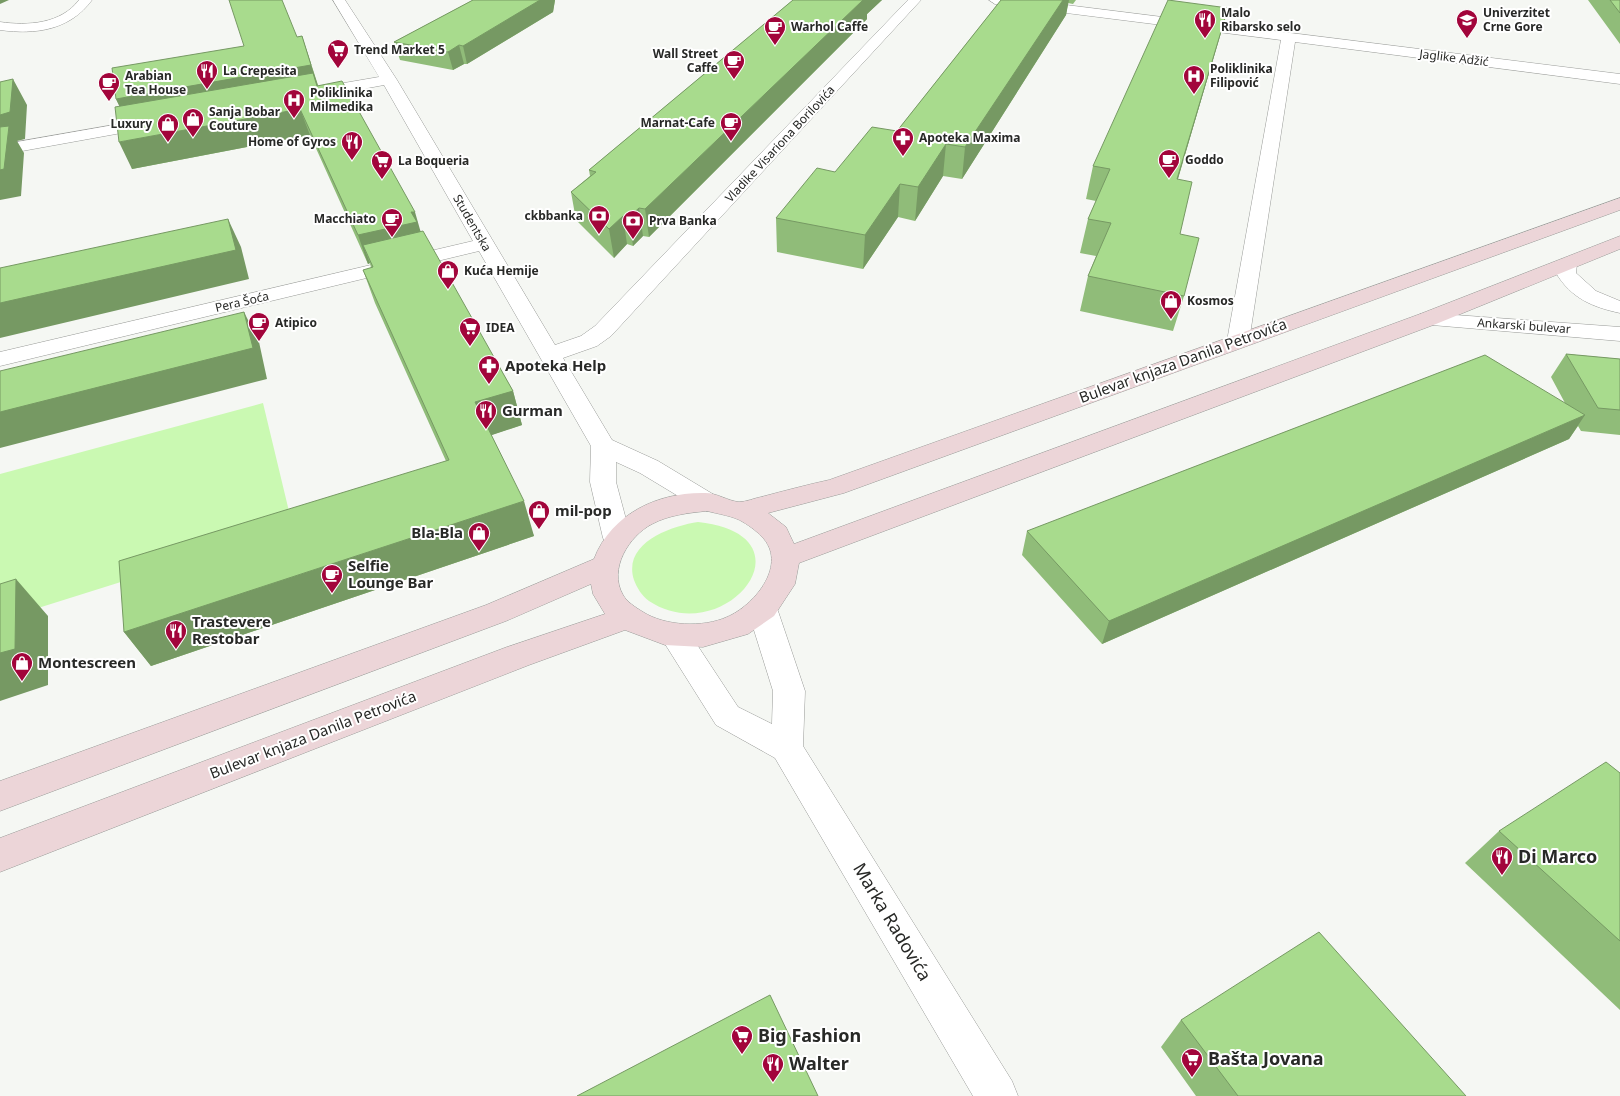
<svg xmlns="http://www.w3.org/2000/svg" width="1620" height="1096" font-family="'Noto Sans',sans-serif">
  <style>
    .green { fill: #caf9b2 }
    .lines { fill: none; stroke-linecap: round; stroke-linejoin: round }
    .street-casing { stroke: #999b98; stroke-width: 1 }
    .secondary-casing { stroke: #999b98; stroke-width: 1 }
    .street { fill: #fff; fill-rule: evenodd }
    .secondary { fill: #ecd5d8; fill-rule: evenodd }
    .wall { fill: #90bc79 }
    .shaded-wall { fill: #769963 }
    .building { fill: #a8db8d; stroke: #769963 }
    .labels { text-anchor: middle; stroke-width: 4; stroke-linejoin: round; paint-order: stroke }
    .far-poi-label { font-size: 12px; font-weight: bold; fill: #282927; stroke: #fff; text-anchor: start }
    .far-street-label { font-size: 12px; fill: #282927; stroke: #fff }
    .street-label { font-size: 15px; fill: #282927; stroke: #fff }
    .poi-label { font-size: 15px; font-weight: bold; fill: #282927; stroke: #fff; text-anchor: start }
    .near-poi-label { font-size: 18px; font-weight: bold; fill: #282927; stroke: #fff; text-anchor: start }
    .near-street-label { font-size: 18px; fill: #282927; stroke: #fff }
  </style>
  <rect width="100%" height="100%" fill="#f5f7f3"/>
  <path class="green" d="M263,403L293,528L0,620V474Z
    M698,522C818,535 725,651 649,601C642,596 637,588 634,580C622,543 671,526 698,522Z"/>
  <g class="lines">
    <g class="street-casing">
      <path id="street" d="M79,0H92C70,30 36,35 0,30V22C28,26 61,24 79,0Z
        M333,0H345L397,80L555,345L581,336L595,326L908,0H921L611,336L597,346L563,358L612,440L658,461L716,496L720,502L716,508L707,511L698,508L640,473L616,462V482L631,538L627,545L617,548L607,545L603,538L590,482L591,446L479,251L0,366V352L473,241L384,85L309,99L301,94L309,89L379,77Z
        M989,0H1026L1620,74V84L1295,42L1249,341L1246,346L1238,348L1230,346L1227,341L1281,40L995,4Z
        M154,118L162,123L160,126L0,155V145Z
        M1567,258L1574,260L1577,264L1576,273L1596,291L1620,301V313C1592,307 1571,298 1556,273L1560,260Z
        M1428,313L1620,327V341L1420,324L1417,319L1420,314Z
        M763,600L773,603L778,611L805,691L803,746L1012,1081L1018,1096H973L775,758L716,725L660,636L664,628L675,624L686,628L738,707L772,724L773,691L748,611L753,603Z"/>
    </g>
    <g class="secondary-casing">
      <path id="secondary" d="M1620,198V210L844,493L768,513L786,527L794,544L1420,314L1620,236V249L1436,324L799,563L795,584L774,616L748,634L703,647L665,645L625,630L529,665L0,872V838L507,647L605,614L593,594L591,584L506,621L0,811V781L486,605L594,559C611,514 658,492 705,493C717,493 728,501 739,502C746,502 755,498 761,497C784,491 806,485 829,480ZM707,511C718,514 734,516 743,522C750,526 759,533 764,539C787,567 753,606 727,617C703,628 665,626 643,612C635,607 627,602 623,595C608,569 629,536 652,524C669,515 688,513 707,511Z"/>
    </g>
    <use href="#street" class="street"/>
    <use href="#secondary" class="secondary"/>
  </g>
  <path class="wall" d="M473,0H555L553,12L467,64H464L453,70L400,60L394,42Z
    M793,0H882L867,14V19L649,237L643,236L633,246L627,244L614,258L576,220L571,192L590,176L589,170Z
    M1001,0H1076L1073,4L1068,3L1066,15L962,179L943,176L915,221L898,217L863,269L777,252L776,218L835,172L897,131Z
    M1588,0H1620V44Z
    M1228,8L1178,179L1180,234L1184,296L1173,331L1080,311L1088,276L1096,256L1080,253L1088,219L1096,201L1086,199L1093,166Z
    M302,36L318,85L421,232L513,391L522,425L491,435L534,536L151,666L124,632L446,461L375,303L363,270L371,268L370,263L368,264L310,135L132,169L120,107L116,99L297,37Z
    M1566,354L1620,359V435L1581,431L1578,426L1569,439L1102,644L1022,555L1027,531L1565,403L1551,377Z
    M1620,773V1010L1465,863L1499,831Z
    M1181,1020L1466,1096H1196L1161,1047Z"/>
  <path class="shaded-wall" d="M0,0H9L0,4Z
    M540,0H555L553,12L467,64L463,46Z
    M863,0H882L867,14V19L649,237L645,209Z
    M1063,0H1069L1066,15L962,179L965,147Z
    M1228,8L1220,36L1168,212L1177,179Z
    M302,36L318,86L126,120L116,99Z
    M459,45L464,64L453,70L448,52Z
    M13,79L27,105L25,139L17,141L24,153L21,196L0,200V115Z
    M300,109L310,135L132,169L119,142Z
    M946,144L943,176L915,221L918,187Z
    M900,184L898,217L863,269L865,235Z
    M639,208L643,236L633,246L629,217Z
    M411,212H415L423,240L363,245L370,263L368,264L358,235Z
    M623,216L627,244L614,258L609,229Z
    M228,219L241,247L249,279L0,338V303Z
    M244,312L259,342L267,379L0,448V412Z
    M513,391L522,425L486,437L475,402Z
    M1585,415L1569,439L1102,644L1109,621Z
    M524,501L534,536L151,666L124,632Z
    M16,579L48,616V685L0,701V653Z"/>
  <path class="building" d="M229,0H282L297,37L302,36L311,65L116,99L112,68L244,46Z
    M473,0H540L463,46L459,45L448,52L394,42Z
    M793,0H863L645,209L639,208L629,217L623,216L609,229L571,192L596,172L589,170Z
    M1001,0H1063L965,147L946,144L918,187L900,184L865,235L776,218L817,168L835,172L872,127L897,131Z
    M1168,0L1228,8L1177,179L1192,182L1180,234L1199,238L1184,296L1088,276L1111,223L1088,219L1110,169L1093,166Z
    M1610,0H1620V13Z
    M313,73L317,86L342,81L415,212H411L417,222L358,235L300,109L119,142L115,107Z
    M13,79L10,112L0,115V82Z
    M9,126L4,169L0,170V127Z
    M228,219L236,250L0,303V268Z
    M423,231L513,391L475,402L524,501L124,632L119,561L449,460L363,270L373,267L363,245Z
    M244,312L253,348L0,412V371Z
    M1566,354L1620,359V410L1598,408Z
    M1485,355L1585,415L1109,621L1027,531Z
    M16,579L15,649L0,653V584Z
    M1606,762L1620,773V941L1499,831Z
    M1319,932L1466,1096H1238L1181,1020Z
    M770,995L818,1096H577Z"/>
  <defs>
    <g id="restaurant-pin" transform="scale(1.125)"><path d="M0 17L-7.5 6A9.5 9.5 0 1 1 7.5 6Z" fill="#a2053b" stroke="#fff"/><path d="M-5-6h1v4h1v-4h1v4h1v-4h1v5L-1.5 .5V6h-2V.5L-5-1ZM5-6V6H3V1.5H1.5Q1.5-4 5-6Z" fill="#fff"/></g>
    <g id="university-pin" transform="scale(1.125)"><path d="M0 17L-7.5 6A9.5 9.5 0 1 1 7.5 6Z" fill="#a2053b" stroke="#fff"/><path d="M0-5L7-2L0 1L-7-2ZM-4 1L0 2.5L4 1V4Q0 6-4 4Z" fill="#fff"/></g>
    <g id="cafe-pin" transform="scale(1.125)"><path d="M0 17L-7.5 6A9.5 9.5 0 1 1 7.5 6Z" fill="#a2053b" stroke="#fff"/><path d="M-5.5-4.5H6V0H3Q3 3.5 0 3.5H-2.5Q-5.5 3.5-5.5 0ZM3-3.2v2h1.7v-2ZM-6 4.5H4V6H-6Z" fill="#fff"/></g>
    <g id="supermarket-pin" transform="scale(1.125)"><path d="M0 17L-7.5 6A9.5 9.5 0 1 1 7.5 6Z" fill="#a2053b" stroke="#fff"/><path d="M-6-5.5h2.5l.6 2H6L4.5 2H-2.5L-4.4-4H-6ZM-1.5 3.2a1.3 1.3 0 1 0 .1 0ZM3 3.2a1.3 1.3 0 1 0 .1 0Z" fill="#fff"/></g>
    <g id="hospital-pin" transform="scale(1.125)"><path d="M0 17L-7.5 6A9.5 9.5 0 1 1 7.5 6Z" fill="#a2053b" stroke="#fff"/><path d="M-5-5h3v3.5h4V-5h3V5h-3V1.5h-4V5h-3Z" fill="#fff"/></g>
    <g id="shop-pin" transform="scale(1.125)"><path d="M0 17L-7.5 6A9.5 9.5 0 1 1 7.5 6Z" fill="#a2053b" stroke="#fff"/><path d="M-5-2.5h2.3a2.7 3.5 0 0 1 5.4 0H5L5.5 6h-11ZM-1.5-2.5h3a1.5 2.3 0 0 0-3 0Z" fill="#fff"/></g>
    <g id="pharmacy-pin" transform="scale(1.125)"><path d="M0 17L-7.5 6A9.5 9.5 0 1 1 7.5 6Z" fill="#a2053b" stroke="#fff"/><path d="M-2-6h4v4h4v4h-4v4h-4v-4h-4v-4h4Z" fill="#fff"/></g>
    <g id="bank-pin" transform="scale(1.125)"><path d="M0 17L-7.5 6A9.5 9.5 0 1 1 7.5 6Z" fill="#a2053b" stroke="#fff"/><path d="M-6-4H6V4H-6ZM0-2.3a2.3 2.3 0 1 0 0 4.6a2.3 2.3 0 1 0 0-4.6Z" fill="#fff"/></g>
  </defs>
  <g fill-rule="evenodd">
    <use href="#restaurant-pin" x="1205" y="20"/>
    <use href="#university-pin" x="1467" y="20"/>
    <use href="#cafe-pin" x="775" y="27"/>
    <use href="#supermarket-pin" x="338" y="50"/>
    <use href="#cafe-pin" x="734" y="61"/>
    <use href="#restaurant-pin" x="207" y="71"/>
    <use href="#hospital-pin" x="1194" y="76"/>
    <use href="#cafe-pin" x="109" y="83"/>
    <use href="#hospital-pin" x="294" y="100"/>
    <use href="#shop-pin" x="193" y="119"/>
    <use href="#cafe-pin" x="731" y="123"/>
    <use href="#shop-pin" x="168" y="124"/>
    <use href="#pharmacy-pin" x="903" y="138"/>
    <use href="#restaurant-pin" x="352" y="142"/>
    <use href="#cafe-pin" x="1169" y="160"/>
    <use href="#supermarket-pin" x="382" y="161"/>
    <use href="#bank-pin" x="599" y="216"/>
    <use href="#cafe-pin" x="392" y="219"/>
    <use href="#bank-pin" x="633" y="221"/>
    <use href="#shop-pin" x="448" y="271"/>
    <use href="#shop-pin" x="1171" y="301"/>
    <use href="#cafe-pin" x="259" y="323"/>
    <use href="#supermarket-pin" x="470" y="328"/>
    <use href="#pharmacy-pin" x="489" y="366"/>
    <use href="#restaurant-pin" x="486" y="411"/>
    <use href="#shop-pin" x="539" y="511"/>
    <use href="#shop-pin" x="479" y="533"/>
    <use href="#cafe-pin" x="332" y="575"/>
    <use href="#restaurant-pin" x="176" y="631"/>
    <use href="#shop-pin" x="22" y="663"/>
    <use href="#restaurant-pin" x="1502" y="857"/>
    <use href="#supermarket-pin" x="742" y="1036"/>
    <use href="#supermarket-pin" x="1192" y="1059"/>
    <use href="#restaurant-pin" x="773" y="1064"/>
  </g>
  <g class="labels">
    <g class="far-poi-label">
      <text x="1221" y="17">Malo<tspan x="1221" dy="14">Ribarsko selo</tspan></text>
      <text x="1483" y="17">Univerzitet<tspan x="1483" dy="14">Crne Gore</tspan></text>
      <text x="791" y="31">Warhol Caffe</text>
      <text x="354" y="54">Trend Market 5</text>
      <text x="718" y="58" text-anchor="end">Wall Street<tspan x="718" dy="14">Caffe</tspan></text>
      <text x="1210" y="73">Poliklinika<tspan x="1210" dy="14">Filipović</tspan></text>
      <text x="223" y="75">La Crepesita</text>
      <text x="125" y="80">Arabian<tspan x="125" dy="14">Tea House</tspan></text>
      <text x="310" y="97">Poliklinika<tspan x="310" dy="14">Milmedika</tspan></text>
      <text x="209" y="116">Sanja Bobar<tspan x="209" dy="14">Couture</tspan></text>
      <text x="715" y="127" text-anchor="end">Marnat-Cafe</text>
      <text x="152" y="128" text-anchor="end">Luxury</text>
      <text x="919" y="142">Apoteka Maxima</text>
      <text x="336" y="146" text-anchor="end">Home of Gyros</text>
      <text x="1185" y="164">Goddo</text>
      <text x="398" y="165">La Boqueria</text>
      <text x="583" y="220" text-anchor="end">ckbbanka</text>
      <text x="376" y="223" text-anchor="end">Macchiato</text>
      <text x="649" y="225">Prva Banka</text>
      <text x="464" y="275">Kuća Hemije</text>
      <text x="1187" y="305">Kosmos</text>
      <text x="275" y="327">Atipico</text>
      <text x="486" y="332">IDEA</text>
    </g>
    <g class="far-street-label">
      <text transform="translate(1454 58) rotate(7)" y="4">Jaglike Adžić</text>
      <text transform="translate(780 144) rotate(-47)" y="4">Vladike Visariona Borilovića</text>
      <text transform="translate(472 223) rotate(60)" y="4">Studentska</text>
      <text transform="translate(242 302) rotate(-13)" y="4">Pera Šoća</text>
      <text transform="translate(1524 326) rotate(4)" y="4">Ankarski bulevar</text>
    </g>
    <g class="street-label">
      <text transform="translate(1183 361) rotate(-20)" y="5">Bulevar knjaza Danila Petrovića</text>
      <text transform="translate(313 735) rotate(-21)" y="5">Bulevar knjaza Danila Petrovića</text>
    </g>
    <g class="poi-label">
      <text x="505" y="371">Apoteka Help</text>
      <text x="502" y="416">Gurman</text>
      <text x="555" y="516">mil-pop</text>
      <text x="463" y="538" text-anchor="end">Bla-Bla</text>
      <text x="348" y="571">Selfie<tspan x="348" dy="17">Lounge Bar</tspan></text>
      <text x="192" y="627">Trastevere<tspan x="192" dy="17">Restobar</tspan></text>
      <text x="38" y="668">Montescreen</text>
    </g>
    <g class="near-poi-label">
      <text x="1518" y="863">Di Marco</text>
      <text x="758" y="1042">Big Fashion</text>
      <text x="1208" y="1065">Bašta Jovana</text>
      <text x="789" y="1070">Walter</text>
    </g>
    <g class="near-street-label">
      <text transform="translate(892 922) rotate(59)" y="6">Marka Radovića</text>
    </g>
  </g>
</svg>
